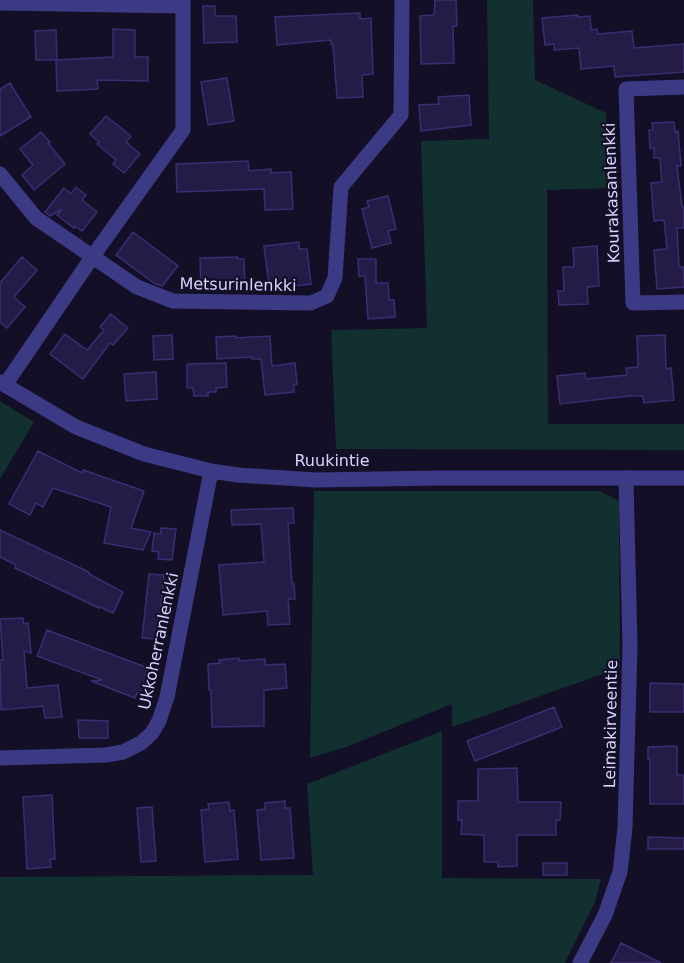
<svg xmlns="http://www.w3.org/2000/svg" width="684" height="963" font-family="'DejaVu Sans',sans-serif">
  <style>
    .green { fill: #12302f }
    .building { fill: #241b47; stroke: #3b2d73; stroke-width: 1.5 }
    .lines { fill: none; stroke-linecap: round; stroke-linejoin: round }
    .minor { stroke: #3d3a85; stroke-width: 15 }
    .tertiary { stroke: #3d3a85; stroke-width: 15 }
    .labels { text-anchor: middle; stroke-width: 4.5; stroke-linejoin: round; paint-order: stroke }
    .street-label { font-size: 16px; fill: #d9d4ff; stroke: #130f26 }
  </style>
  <rect width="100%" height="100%" fill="#130f26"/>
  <path class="green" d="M487,0H533L535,80L606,113L608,188L547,190L548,424H684V450L336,449L331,330L427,328L421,141L489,139Z
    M0,401L34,422L0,479Z
    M314,491H600L619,501L620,668L452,727V704L346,747L310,758Z
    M442,731V878L601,879L595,902L565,963H0V877L313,875L307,784Z"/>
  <path class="building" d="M435,0H456L457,26H453L454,63L421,64L420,16L434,15Z
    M203,6H215V16H236L237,42L204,43Z
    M360,13V19L371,18L373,74L362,75L363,97L337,98L333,44H331V40L277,45L275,17Z
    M578,15V17L590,16L591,30L597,29L598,34L632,31L634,48L684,44V72L615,77L614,66L581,69L579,48L554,50V44L545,45L542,18Z
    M113,29L135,30V57H148V81L97,80L98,89L57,91L56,60L113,57Z
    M56,30L57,60H36L35,31Z
    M227,78L234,121L208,125L201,82Z
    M10,83L31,117L0,136V89Z
    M469,95L471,125L421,131L419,105L439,104L438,97Z
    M106,116L131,136L126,142L140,154L124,173L113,164L116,160L97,144L99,142L90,134Z
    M674,122L675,132L678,131L681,166H677L682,207H684V228H677L679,267H684V287L657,289L654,250L667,249L664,220L654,221L651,183L662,182L660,158H654V148H650L649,130H653L652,123Z
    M41,132L50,142L48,143L65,164L34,190L22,175L33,165L20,149Z
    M248,161L249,171L271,169V173L291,172L293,209L265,210L264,189L177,192L176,164Z
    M76,187L86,195L82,200L97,212L82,231L75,226L74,228L57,215L62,209L50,216L45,212L64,188L71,194Z
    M388,196L396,229L388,231L391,243L372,248L362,209L369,207L367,201Z
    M133,232L178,266L162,286L154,283L116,255Z
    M299,242V249H307L311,284L295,286V283L269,286L264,246Z
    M597,246L599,286L587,287L588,304L559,305L558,291H564L563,267H574L573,248Z
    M22,257L37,270L14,297L25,307L7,328L0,322V283Z
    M238,257V259H244L245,287L201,288L200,258Z
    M358,259H376V283H388L389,300H394L395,317L368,319L365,276H359Z
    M111,314L128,328L113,345L110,343L83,379L50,354L65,334L87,350L104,330L100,327Z
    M172,335L173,359L154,360L153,336Z
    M665,335L666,369L671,368L674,400L644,403L643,396H629L560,404L557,376L585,373L586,379L627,375L626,368L638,367L637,336Z
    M236,336V338L270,336L272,366L295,363L297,384L294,385V392L265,395L261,359H252V357L217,359L216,337Z
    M226,363L227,387L216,388V392H208V396H194L193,388H187V364Z
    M156,372L157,399L126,401L124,374Z
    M38,451L82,473L83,470L144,491L131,528L151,532L143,550L104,543L111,507L53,488L43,507L36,503L30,515L9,504Z
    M293,508L294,523H288L292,584H294L295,599H288L290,624L268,625L267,611L223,615L219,565L264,562L261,524L232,525L231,510Z
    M161,528L176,529L172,560L158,559L159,552L152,551L154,533L161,534Z
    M0,530L89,572V574L123,592L113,613L100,607L99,608L15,568L16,565L0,557Z
    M149,574L164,575L157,639L142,638Z
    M23,618L24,624L28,623L31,653L24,651L27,688L58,685L62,717L45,718L43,706L1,710L0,660H3L0,619Z
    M47,630L148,668L145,675L149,677L142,695L137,693L135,698L91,681L102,680L37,656Z
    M239,658V661L265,659V665L285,664L287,688L264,690V726L212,727L211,690H209L208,664L220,663L219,660Z
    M650,683L684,684V712H650Z
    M554,707L562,727L475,761L467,741Z
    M78,720L108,721V738H79Z
    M677,746V775H683L684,780V804H650V759H648V747Z
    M517,768L518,802H561L560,820H556V835H517V866L498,867V862H484V835L461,834L462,820H458V801H478V769Z
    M52,795L55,859H50L51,867L27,869L23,797Z
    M285,801V808H290L294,858L261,860L257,810L265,809V803Z
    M229,802L230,811L234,810L238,859L205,862L201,810L209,809L208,804Z
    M152,807L156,861L141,862L137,808Z
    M648,837L684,838V849H648Z
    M543,863H567V875H543Z
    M621,943L661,963H611Z"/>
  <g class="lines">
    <path class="minor" d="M0,3L182,6
      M684,87L626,89L633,303L684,302
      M0,174L36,218L137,287L173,301L311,303L327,296L335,278L341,187L401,115L402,0
      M5,385L93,256L183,130V0
      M0,758L106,755L123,752L141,743L152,733L159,721L167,697L211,471
      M580,963L605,915L620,872L625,828L630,646L626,478"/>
    <path class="tertiary" d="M0,382L76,427L144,454L211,471L238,475L316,480L440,478H684"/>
  </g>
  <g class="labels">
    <g class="street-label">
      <text transform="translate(611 193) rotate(-92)" y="6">Kourakasanlenkki</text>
      <text transform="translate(238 284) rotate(1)" y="6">Metsurinlenkki</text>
      <text x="332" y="466">Ruukintie</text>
      <text transform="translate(158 641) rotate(-78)" y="6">Ukkoherranlenkki</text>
      <text transform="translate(610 724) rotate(-89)" y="6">Leimakirveentie</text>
    </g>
  </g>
</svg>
